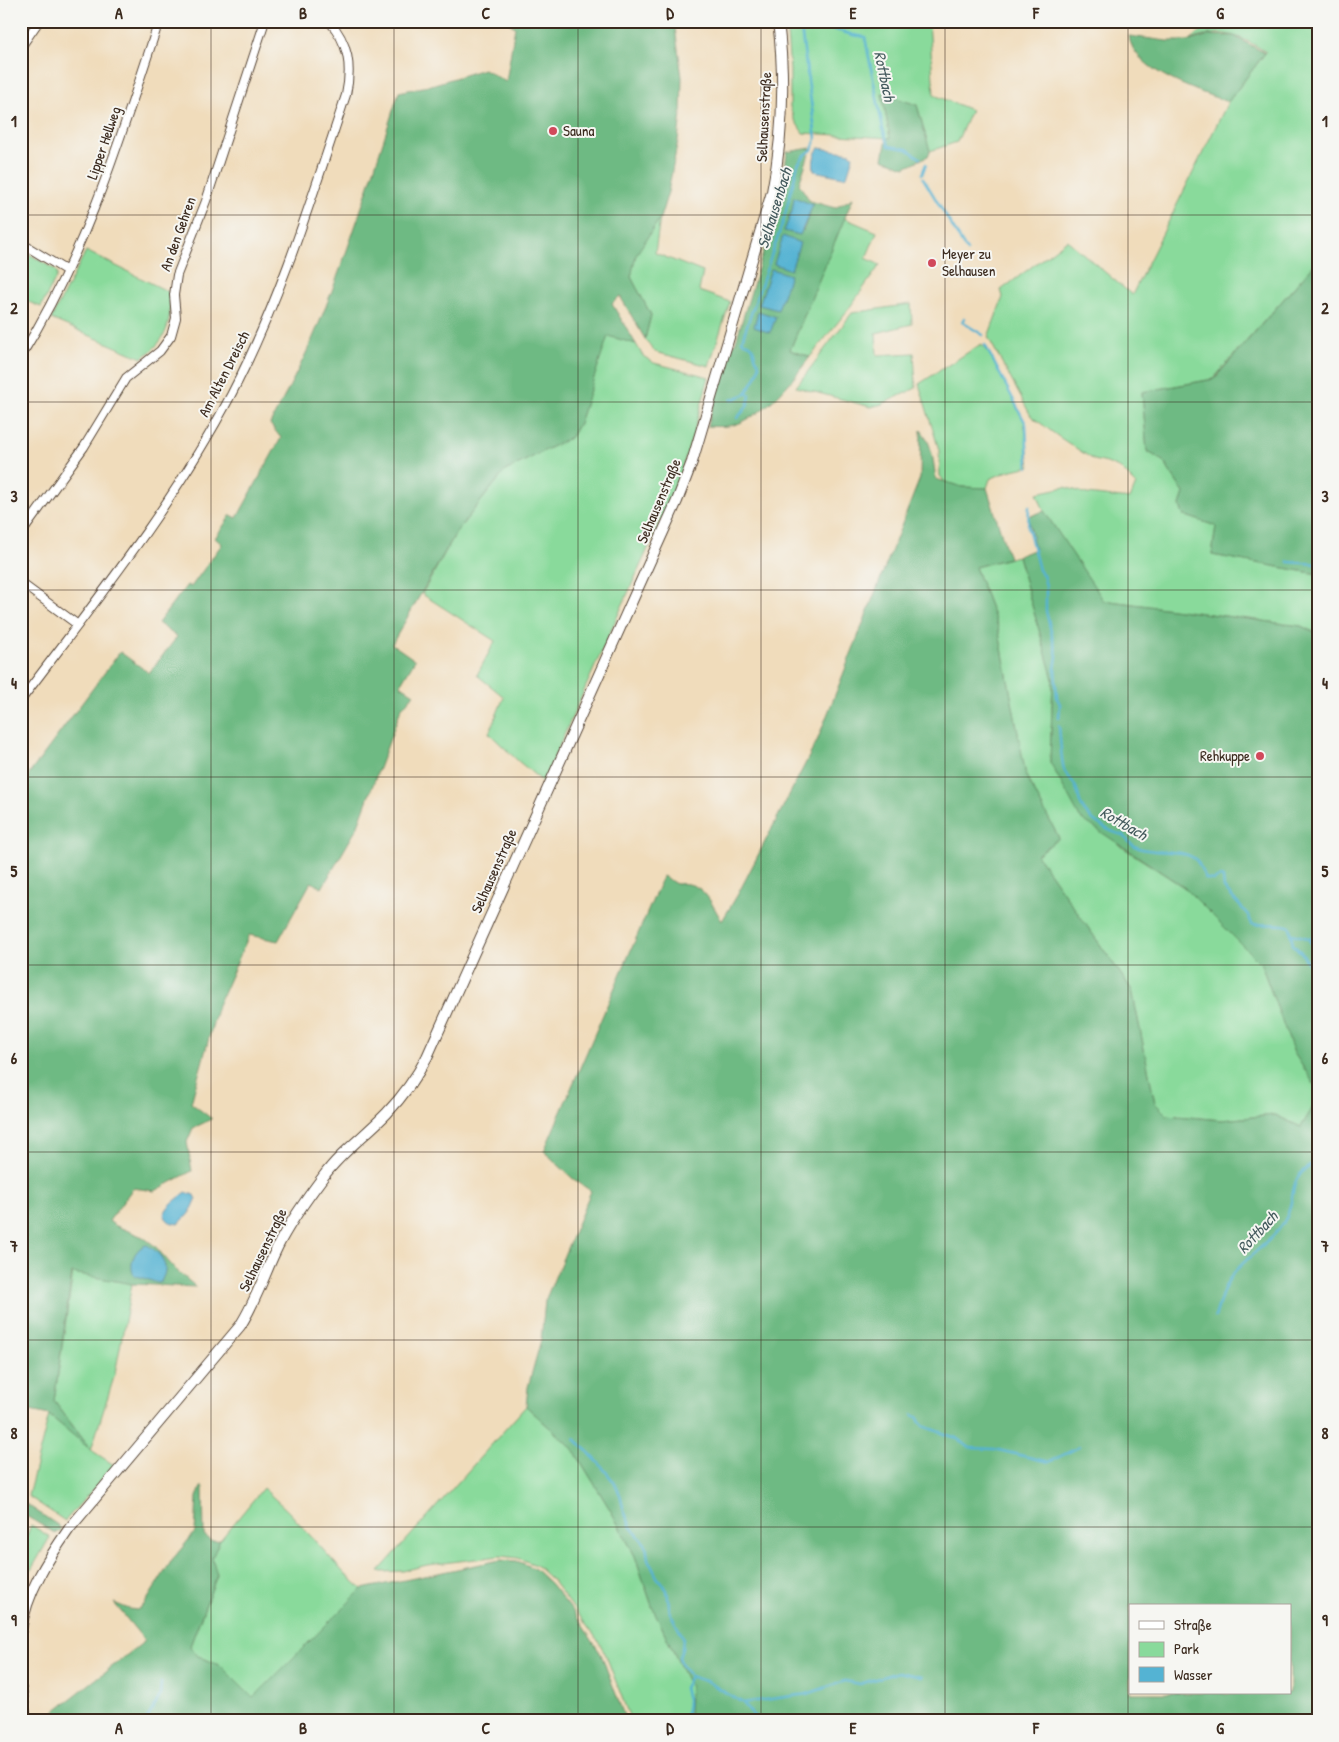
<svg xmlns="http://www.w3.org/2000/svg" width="1339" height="1742" font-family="'Patrick Hand',sans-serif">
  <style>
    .green { fill: #89da9b; stroke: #62825c }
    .forest { fill: #6eba83; stroke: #547250; fill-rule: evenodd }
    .water { fill: #54b3d3; stroke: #486e78 }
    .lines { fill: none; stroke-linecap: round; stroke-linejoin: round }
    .stream { stroke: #54b3d3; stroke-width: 2.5 }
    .minor-casing { stroke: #564536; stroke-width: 10 }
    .tertiary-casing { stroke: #564536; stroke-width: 12 }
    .minor { stroke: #fff; stroke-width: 8 }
    .tertiary { stroke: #fff; stroke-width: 10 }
    .grid { fill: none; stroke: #3b2a1e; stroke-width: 1; stroke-opacity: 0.55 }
    .poi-dot { fill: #d1495b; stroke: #f6f6f2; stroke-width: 2 }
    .labels { text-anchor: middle; stroke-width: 4; stroke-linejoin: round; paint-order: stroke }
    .street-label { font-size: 15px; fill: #3b2a1e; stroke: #f6f6f2 }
    .poi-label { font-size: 15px; fill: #3b2a1e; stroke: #f6f6f2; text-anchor: start }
    .water-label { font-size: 16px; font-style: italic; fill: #445a5d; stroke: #f6f6f2 }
    .neatline { fill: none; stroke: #3b2a1e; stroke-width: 2 }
    .grid-label { font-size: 16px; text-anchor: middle; font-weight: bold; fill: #3b2a1e }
  </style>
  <rect width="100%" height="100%" fill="#f6f6f2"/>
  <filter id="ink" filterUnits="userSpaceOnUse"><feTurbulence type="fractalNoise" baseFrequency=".02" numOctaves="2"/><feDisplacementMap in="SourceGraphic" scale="10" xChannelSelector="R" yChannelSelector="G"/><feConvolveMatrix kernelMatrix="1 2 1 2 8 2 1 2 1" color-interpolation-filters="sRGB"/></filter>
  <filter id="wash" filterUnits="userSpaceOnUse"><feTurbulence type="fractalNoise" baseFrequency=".0096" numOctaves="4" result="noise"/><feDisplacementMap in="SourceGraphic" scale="20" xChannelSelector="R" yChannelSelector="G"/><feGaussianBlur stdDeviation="1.12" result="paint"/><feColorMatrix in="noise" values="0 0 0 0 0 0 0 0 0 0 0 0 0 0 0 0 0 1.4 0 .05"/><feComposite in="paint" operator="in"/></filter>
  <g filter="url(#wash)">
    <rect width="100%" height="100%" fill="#f0dcbb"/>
    <path class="green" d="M786,21H929L934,95L971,110L957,142L930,151L917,105L882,94L890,138L803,133L794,119L790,107V70Z
      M1214,21H1318V260L1213,379L1142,392L1147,451L1163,461L1184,493L1180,505L1183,515L1216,526L1212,555L1318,574V634L1301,626L1110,601L1104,602L1044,511L1037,493L1065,487L1087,494L1130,499L1136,484L1121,469L1107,463L1094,460L1059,437L1031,416L988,337L1003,297L1001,290L1067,240L1132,295L1228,102L1266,52C1237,34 1223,28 1190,40Z
      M660,218L655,253L703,272L699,291L730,302L709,366L655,352L645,339L651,315L631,277L635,255Z
      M844,218L877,232L866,258L880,265L847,311L810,357L790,350Z
      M21,249L54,269L57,272V276L41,307L21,299Z
      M86,251L169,292C172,322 168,340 142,358L51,319Z
      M911,304L912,324L876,333L877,355L914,353L916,388L882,404L871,407L796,387L852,313Z
      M608,335L636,344L643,356L654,363L709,377L693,435L677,484L543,782L517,760L489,733L504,697L477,675L495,641L422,594L457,531L505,471L571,437L579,423Z
      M981,344L989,353L1024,420L1030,466L1008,471L990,479L987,488L962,487L945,482L940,476L939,450L919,384Z
      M1018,556L1053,679L1050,762L1119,845L1185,888L1261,964L1294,1053L1318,1090V1099L1301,1127L1275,1115L1221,1120L1167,1115L1155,1103L1132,990L1037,855L1059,838L1026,776L998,627L975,567Z
      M73,1272L132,1284L115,1374L91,1450L114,1465L65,1521L28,1496L49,1415L89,1447L54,1401Z
      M526,1406L573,1449L611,1511L635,1556L652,1606L690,1687L689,1721H631L605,1653L597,1639L552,1580L536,1565L518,1558L500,1556L427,1565L403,1571L382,1572L379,1571Z
      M263,1488L288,1511L345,1574L362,1589L253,1699L221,1666L196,1655L190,1646L217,1575L212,1558L217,1544Z
      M31,1525L50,1537L27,1577L21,1589V1550Z"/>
    <path class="forest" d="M506,21H674L682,77L681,113L678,140L668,192L660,218L636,255L631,277L651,315L645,339L620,296L612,304L636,344L608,336L579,423L571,437L505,471L457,531L392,644L415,660L400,685L414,694L401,709L357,828L322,888L311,882L278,941L249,935L218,1005L191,1103L212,1119L193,1128L187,1142L192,1171L155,1191L133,1188L109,1221L114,1225L143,1237L155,1246L175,1269L196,1287L132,1284L72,1273L54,1401L91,1450L49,1415L21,1409V787L32,770L120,652L149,673L177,637L158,623L187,585L191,587L222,544L215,538L231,515L237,518L281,438L270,424C283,399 296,375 308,349C345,266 371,178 399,92L428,86L484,69L506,82L515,27Z
      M1209,35L1234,36L1265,53L1228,102C1198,91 1133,71 1129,36L1167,41H1190Z
      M882,93L917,105L930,151L928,156L905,167L883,159L887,138H890Z
      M811,148L799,184L810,201L835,208L853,198L790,350L810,357C792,381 770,409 742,422C732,427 719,427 707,426L731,348L735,344L771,226L785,169L787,152ZM792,211L810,212L803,231L788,218Z
      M1318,260V574L1212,555L1216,526L1183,515L1180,505L1184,493L1163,461L1147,451L1142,392L1214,379Z
      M921,430C933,445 933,461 936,479L962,487L987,488L1009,558L975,567L998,627L1026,776L1059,838L1037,855L1132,990L1155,1103L1167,1115L1221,1120L1275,1115L1301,1127L1318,1099V1721H689L690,1687L652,1606L635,1556L611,1511L573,1449L526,1406L528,1387L541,1340L545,1301L591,1191L572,1178L544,1151L663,876L676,884C704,880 710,902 722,921L738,894L817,741L920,478ZM1130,1606H1290V1693H1130Z
      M1044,511L1104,601H1110L1301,626L1318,634V1090L1294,1053L1261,964L1185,888L1080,818L1050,762L1053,679L1018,556L1035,549L1028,517Z
      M201,1487H203L204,1535L212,1541L220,1540L212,1558L217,1575L190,1646L196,1655L221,1666L253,1698L362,1589L500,1560L517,1561L534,1568L550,1583L575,1614L601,1654L626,1721H42L145,1641L114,1603L129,1609L137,1610L144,1605L172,1560L195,1532L197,1497Z
      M26,1504L59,1526L61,1530L56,1533L53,1532L21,1513V1506L24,1509Z"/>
    <path class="water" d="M819,148L851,153L853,157L847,176L843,177L814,171C813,164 813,154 819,148Z
      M794,197L813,205L800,235L784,231L792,211Z
      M783,236L800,243L791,270L774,264Z
      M771,269L790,275L778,310L759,305Z
      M758,311L776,317L770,333L754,327Z
      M186,1192L194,1195L196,1200C192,1211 187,1217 178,1224C171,1223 167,1222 164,1214C169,1203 178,1199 186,1192Z
      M147,1245C155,1249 167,1260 165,1271C165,1274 162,1279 161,1282L158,1283L134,1275C128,1265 135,1247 147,1245Z"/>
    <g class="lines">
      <path class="stream" d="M806,21L853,35L865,37L883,129L889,146L907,149L920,158
        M922,174L926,164
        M923,178L967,251
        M964,318L962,322L983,335
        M985,345L1026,424L1028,467
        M731,400L746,394
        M737,418C745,409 748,408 750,395L746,393C751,385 760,374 759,364C758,361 756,359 755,356C753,348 754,345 744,343L742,340L783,222L798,164L805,155L812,150L816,139L800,21
        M1029,506L1028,527L1039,570L1043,575L1046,586V611L1057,656L1055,669L1057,698L1060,704L1059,718
        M1288,562L1318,564
        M1059,726C1060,735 1061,765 1065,772C1067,776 1072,780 1074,784C1079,791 1078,799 1081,805C1087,819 1110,833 1124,835C1137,861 1175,844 1195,859C1200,863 1202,873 1206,879L1214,880L1219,877L1223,878L1224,888L1248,915L1252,924C1263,926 1282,922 1290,927L1293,945L1302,953L1308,963L1318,965
        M1292,934L1308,938L1318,937
        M1308,938L1311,943L1318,947
        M1318,1158C1312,1166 1313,1172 1318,1181
        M1215,1317C1220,1302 1223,1286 1233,1274C1248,1255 1271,1243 1284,1222C1298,1199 1285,1178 1314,1164
        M913,1415L917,1417L923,1426L956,1438L970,1448L994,1449L1049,1462L1079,1447
        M575,1439L599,1463L614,1482L620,1495L624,1511L631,1527L646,1545L648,1559L657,1577L667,1590L670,1613L683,1637L682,1649L679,1657L682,1665L690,1676L708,1682L743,1703L758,1721
        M743,1703L807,1694L845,1681L860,1684L898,1672L922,1677
        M146,1721L160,1696L161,1683
        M685,1721L688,1703L684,1688L690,1676"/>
    </g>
  </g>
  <g filter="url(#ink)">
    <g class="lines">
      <g class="minor-casing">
        <path id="minor" d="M21,47L39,21
          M21,243L67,271
          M21,356C87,250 120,139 159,21
          M21,534L84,447L126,378L160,351L171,336L176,318L174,295L177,275L206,201L265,21
          M21,583L78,625
          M21,700C95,602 173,505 231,395C281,299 312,197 346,95C352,67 349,43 329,21"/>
      </g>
      <g class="tertiary-casing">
        <path id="tertiary" d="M21,1630C26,1593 48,1559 69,1529L240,1326C258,1298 266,1268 281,1240C293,1218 308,1197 323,1177C341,1152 366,1135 387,1113C403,1096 416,1078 427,1057L677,501L692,462L772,192C783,137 785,78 778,21
          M21,1689L26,1721"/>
      </g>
      <use href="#minor" class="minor"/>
      <use href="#tertiary" class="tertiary"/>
    </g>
  </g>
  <path class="grid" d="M211,21V1721M394,21V1721M578,21V1721M761,21V1721M945,21V1721M1128,21V1721M21,215H1318M21,402H1318M21,590H1318M21,777H1318M21,965H1318M21,1152H1318M21,1340H1318M21,1527H1318"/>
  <g class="poi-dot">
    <circle cx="553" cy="131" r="5"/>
    <circle cx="932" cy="263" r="5"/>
    <circle cx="1260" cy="756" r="5"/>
  </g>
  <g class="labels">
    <g class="street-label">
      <text transform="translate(764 117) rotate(-87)" y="5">Selhausenstraße</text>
      <text transform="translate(104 143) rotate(-71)" y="5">Lipper Hellweg</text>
      <text transform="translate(178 234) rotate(-70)" y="5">An den Gehren</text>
      <text transform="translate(224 374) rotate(-63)" y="5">Am Alten Dreisch</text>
      <text transform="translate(659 501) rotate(-67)" y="5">Selhausenstraße</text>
      <text transform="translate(494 871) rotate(-66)" y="5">Selhausenstraße</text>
      <text transform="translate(263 1250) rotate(-64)" y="5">Selhausenstraße</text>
    </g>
    <g class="poi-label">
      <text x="563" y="136">Sauna</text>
      <text x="942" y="259">Meyer zu<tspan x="942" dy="17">Selhausen</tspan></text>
      <text x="1250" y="761" text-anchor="end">Rehkuppe</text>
    </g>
    <g class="water-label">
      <text transform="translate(885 76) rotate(78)" y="6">Rottbach</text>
      <text transform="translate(774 208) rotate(-73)" y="6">Selhausenbach</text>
      <text transform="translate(1124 823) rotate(30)" y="6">Rottbach</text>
      <text transform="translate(1257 1232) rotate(-47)" y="6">Rottbach</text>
    </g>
  </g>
  <rect width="1339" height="1742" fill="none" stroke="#f6f6f2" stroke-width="55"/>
  <rect x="1129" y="1604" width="162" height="90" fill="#f6f6f2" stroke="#aba49d"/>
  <rect x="1139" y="1621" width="25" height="8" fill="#ffffff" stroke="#aba49d"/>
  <text x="1174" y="1630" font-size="15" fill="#3b2a1e">Straße</text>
  <rect x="1139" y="1642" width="25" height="15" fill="#89da9b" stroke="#aba49d"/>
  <text x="1174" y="1654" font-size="15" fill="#3b2a1e">Park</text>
  <rect x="1139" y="1667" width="25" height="15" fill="#54b3d3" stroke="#aba49d"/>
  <text x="1174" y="1680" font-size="15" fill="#3b2a1e">Wasser</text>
  <rect x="28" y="28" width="1284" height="1686" class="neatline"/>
  <g class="grid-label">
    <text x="119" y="19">A</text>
    <text x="303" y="19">B</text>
    <text x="486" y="19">C</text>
    <text x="670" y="19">D</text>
    <text x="853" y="19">E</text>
    <text x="1036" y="19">F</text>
    <text x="1220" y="19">G</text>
    <text x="14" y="127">1</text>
    <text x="1325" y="127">1</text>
    <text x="14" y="314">2</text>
    <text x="1325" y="314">2</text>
    <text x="14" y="502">3</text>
    <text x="1325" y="502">3</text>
    <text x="14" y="689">4</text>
    <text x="1325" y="689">4</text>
    <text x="14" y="877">5</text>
    <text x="1325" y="877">5</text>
    <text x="14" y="1064">6</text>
    <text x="1325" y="1064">6</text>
    <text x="14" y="1252">7</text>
    <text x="1325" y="1252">7</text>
    <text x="14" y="1439">8</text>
    <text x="1325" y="1439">8</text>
    <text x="14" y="1626">9</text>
    <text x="1325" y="1626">9</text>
    <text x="119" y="1734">A</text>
    <text x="303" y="1734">B</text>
    <text x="486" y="1734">C</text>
    <text x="670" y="1734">D</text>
    <text x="853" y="1734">E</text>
    <text x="1036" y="1734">F</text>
    <text x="1220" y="1734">G</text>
  </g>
</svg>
